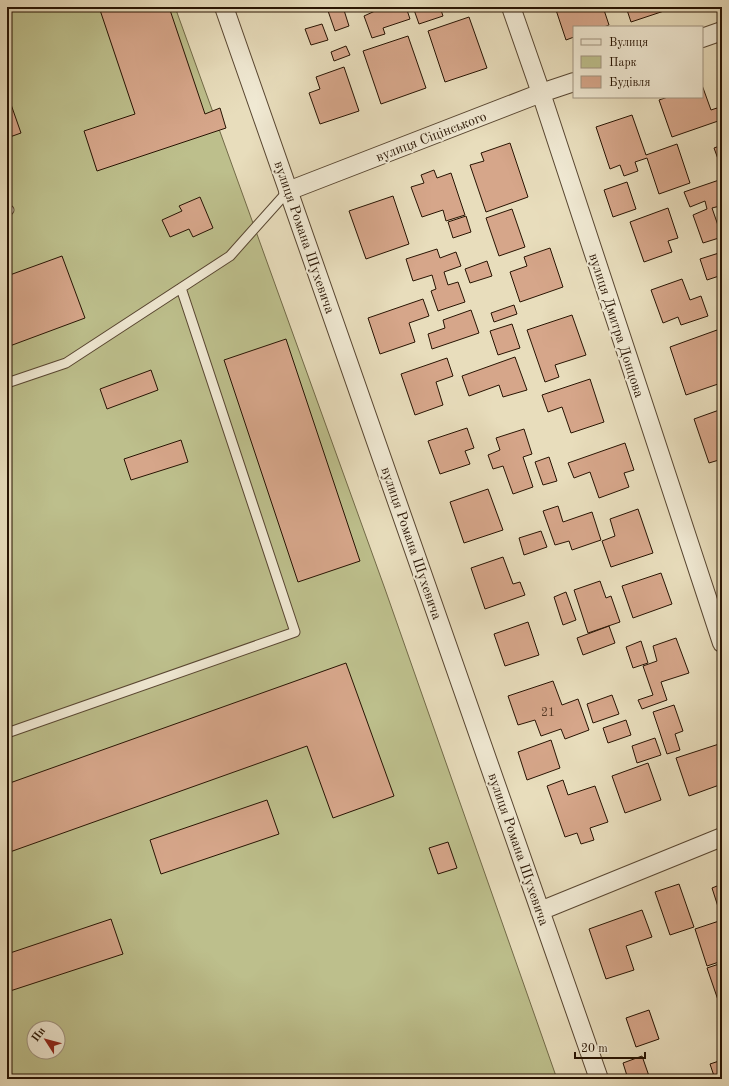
<svg xmlns="http://www.w3.org/2000/svg" width="729" height="1086" font-family="'Old Standard TT',serif">
  <style>
    .green { fill: #bdbf8c; stroke: #726a48; fill-rule: evenodd }
    .building { fill: #d6a68a; stroke: #281403 }
    .lines { fill: none; stroke-linecap: round; stroke-linejoin: round }
    .service-casing { stroke: #584631; stroke-width: 11 }
    .minor-casing { stroke: #584631; stroke-width: 20 }
    .service { stroke: #f0e9d3; stroke-width: 9 }
    .minor { stroke: #f0e9d3; stroke-width: 18 }
    .labels { text-anchor: middle; stroke-width: 4; stroke-linejoin: round; paint-order: stroke }
    .number-label { font-size: 12px; fill: #543825 }
    .street-label { font-size: 14px; fill: #281403; stroke: #f0e9d3 }
  </style>
  <rect width="100%" height="100%" fill="#e8ddbc"/>
  <filter id="stains"><feTurbulence type="fractalNoise" baseFrequency=".005" numOctaves="4"/><feColorMatrix values="0 0 0 0 .2 0 0 0 0 .09 0 0 0 0 .02 0 0 0 .5 -.17"/></filter>
  <radialGradient id="worn" r=".72"><stop offset=".6" stop-color="#630" stop-opacity="0"/><stop offset="1" stop-color="#630" stop-opacity=".3"/></radialGradient>
  <path class="green" d="M7,7H175L385,589L557,1079H7ZM34,1028H58V1052H34Z"/>
  <path class="building" d="M99,7H169L205,114L220,108L226,128L97,171L84,131L135,114Z
    M329,7H343L349,26L335,31L327,8Z
    M373,7H385L386,8L389,7H406L410,19L383,28L385,34L372,38L364,16L375,11Z
    M413,7H440L443,16L419,24Z
    M555,7H603L609,25L604,27H574V37L566,40Z
    M626,7H669L670,9L631,22Z
    M469,17L487,68L445,82L428,31Z
    M322,24L328,40L311,45L305,29Z
    M408,36L426,88L381,104L363,51Z
    M346,46L350,55L334,61L331,52Z
    M344,67L359,111L320,124L309,93L320,89L316,77Z
    M702,85L711,110L717,108L721,120L672,137L659,100L668,97H702Z
    M7,93L21,133L7,138Z
    M632,115L646,155L677,144L690,183L659,194L647,158L635,162L638,171L624,176L620,165L610,169L596,127Z
    M510,143L528,197L486,212L470,165L484,161L481,153Z
    M722,145V170L714,148Z
    M434,170L437,178L451,173L465,215L446,221L443,210L422,217L411,187L424,183L421,175Z
    M722,179V211L720,206L712,208L722,237L703,243L693,215L707,209L705,201L690,207L684,192Z
    M627,182L636,209L613,217L604,190Z
    M393,196L409,244L366,259L349,211Z
    M200,197L213,228L193,237L189,229L170,237L162,220L182,211L179,206Z
    M668,208L678,238L668,241L672,252L644,262L630,222Z
    M512,209L525,247L499,256L486,218Z
    M466,216L471,232L453,238L448,222Z
    M550,248L563,287L520,302L510,272L527,266L524,257Z
    M437,249L440,258L456,252L461,266L444,272L448,285L458,282L465,302L438,311L431,291L436,289L432,275L413,281L406,259Z
    M722,252V275L707,280L700,259Z
    M62,256L85,318L7,347V276Z
    M487,261L492,276L470,283L465,269Z
    M682,279L690,300L701,296L708,316L681,325L678,317L663,323L651,290Z
    M423,299L429,316L409,323L415,342L380,354L368,318Z
    M514,305L517,314L494,322L491,313Z
    M471,310L479,333L432,349L428,334L445,328L443,320Z
    M572,315L586,355L555,365L559,377L545,382L527,330Z
    M512,324L520,348L498,355L490,331Z
    M717,330L722,344V348L719,349L722,359V373L718,375L721,383L686,395L670,347Z
    M286,339L360,561L298,582L224,360Z
    M515,357L527,390L503,397L499,385L469,396L462,376Z
    M447,358L453,376L436,382L443,405L415,415L401,374Z
    M151,370L158,390L107,409L100,389Z
    M590,379L604,422L571,433L562,407L548,412L542,395Z
    M722,409V459L709,463L694,419Z
    M467,428L474,448L465,451L470,464L440,474L428,441Z
    M524,429L532,454L523,457L533,487L513,494L503,466L493,469L488,455L500,450L496,438Z
    M181,440L188,462L131,480L124,459Z
    M625,443L634,470L624,473L629,487L599,498L590,472L574,478L568,463Z
    M549,457L557,481L543,485L535,462Z
    M722,485V499L718,487Z
    M488,489L503,530L464,543L450,502Z
    M558,506L563,522L592,512L601,540L572,550L569,541L555,545L543,511Z
    M638,509L653,553L611,567L602,541L615,536L610,519Z
    M541,531L547,547L524,555L519,538Z
    M503,557L513,584L520,582L525,595L485,609L471,568Z
    M661,573L672,604L633,618L622,586Z
    M600,581L606,598L611,596L620,622L588,633L574,590Z
    M566,592L576,620L563,625L554,597Z
    M528,622L539,655L505,666L494,634Z
    M609,626L615,643L583,655L577,638Z
    M676,638L689,673L661,682L667,700L642,709L638,700L653,695L643,666L657,661L653,646Z
    M641,641L648,663L633,668L626,647Z
    M346,663L394,796L333,818L307,746L7,853V784Z
    M553,681L562,705L578,699L589,730L565,739L561,729L541,736L535,720L518,725L508,696Z
    M612,695L619,714L593,723L587,704Z
    M674,705L683,731L675,734L680,750L667,754L653,712Z
    M626,720L631,735L608,743L603,728Z
    M655,738L661,755L637,763L632,746Z
    M551,740L560,768L527,780L518,752Z
    M719,744L722,754V784L689,796L676,758Z
    M648,763L661,800L625,813L612,776Z
    M563,780L568,795L595,786L608,822L590,828L594,840L581,844L577,833L565,837L547,786Z
    M267,800L279,834L161,874L150,840Z
    M448,842L457,868L438,874L429,848Z
    M679,884L694,927L670,935L655,892Z
    M722,884V916H721L712,888Z
    M642,910L652,937L626,946L634,970L606,979L589,929Z
    M111,919L123,954L7,992V954Z
    M719,921L722,931V961L707,966L695,929Z
    M722,963V999L718,1000L707,968Z
    M649,1010L659,1039L636,1047L626,1018Z
    M642,1056L649,1076L640,1079H628L623,1063Z
    M722,1060V1079H715L710,1064Z"/>
  <g class="lines">
    <g class="service-casing">
      <path id="service" d="M7,210H9
        M7,383L66,363L230,256L288,191
        M7,733L295,632L181,288"/>
    </g>
    <g class="minor-casing">
      <path id="minor" d="M224,7L599,1079
        M511,7L541,93L722,643
        M702,38L722,31
        M288,191L541,93L574,82
        M540,911L722,837"/>
    </g>
    <use href="#service" class="service"/>
    <use href="#minor" class="minor"/>
  </g>
  <g class="labels">
    <g class="number-label">
      <text x="548" y="716">21</text>
    </g>
    <g class="street-label">
      <text transform="translate(431 136) rotate(-21)" y="5">вулиця Сіцінського</text>
      <text transform="translate(305 237) rotate(71)" y="5">вулиця Романа Шухевича</text>
      <text transform="translate(617 325) rotate(72)" y="5">вулиця Дмитра Донцова</text>
      <text transform="translate(412 543) rotate(71)" y="5">вулиця Романа Шухевича</text>
      <text transform="translate(519 849) rotate(71)" y="5">вулиця Романа Шухевича</text>
    </g>
  </g>
  <rect width="729" height="1086" fill="none" stroke="#e8ddbc" stroke-width="24"/>
  <rect x="8" y="8" width="713" height="1070" fill="none" stroke="#281403" stroke-width="2"/>
  <rect x="12" y="12" width="705" height="1062" fill="none" stroke="#281403"/>
  <rect x="573" y="26" width="130" height="72" fill="#f0e9d3" stroke="#a09480"/>
  <rect x="581" y="39" width="20" height="6" fill="#f0e9d3" stroke="#a09480"/>
  <text x="609" y="46" font-size="12" fill="#281403">Вулиця</text>
  <rect x="581" y="56" width="20" height="12" fill="#bdbf8c" stroke="#a09480"/>
  <text x="609" y="66" font-size="12" fill="#281403">Парк</text>
  <rect x="581" y="76" width="20" height="12" fill="#d6a68a" stroke="#a09480"/>
  <text x="609" y="86" font-size="12" fill="#281403">Будівля</text>
  <g transform="translate(46 1040) rotate(306)"><circle r="19" fill="#f0e9d3" stroke="#a09480"/>
  <path d="M0-3L7 15L0 10L-7 15Z" fill="#8f2418"/>
  <text y="-6" font-size="11" font-weight="bold" text-anchor="middle" fill="#281403">Пн</text>
  </g>
  <path d="M575 1052v6h70v-6" fill="none" stroke="#281403" stroke-width="2"/>
  <text x="581" y="1052" font-size="12" fill="#281403" stroke="#f0e9d3" stroke-width="3" paint-order="stroke">20 m</text>
  <rect width="100%" height="100%" filter="url(#stains)"/>
  <rect width="100%" height="100%" fill="url(#worn)"/>
</svg>
